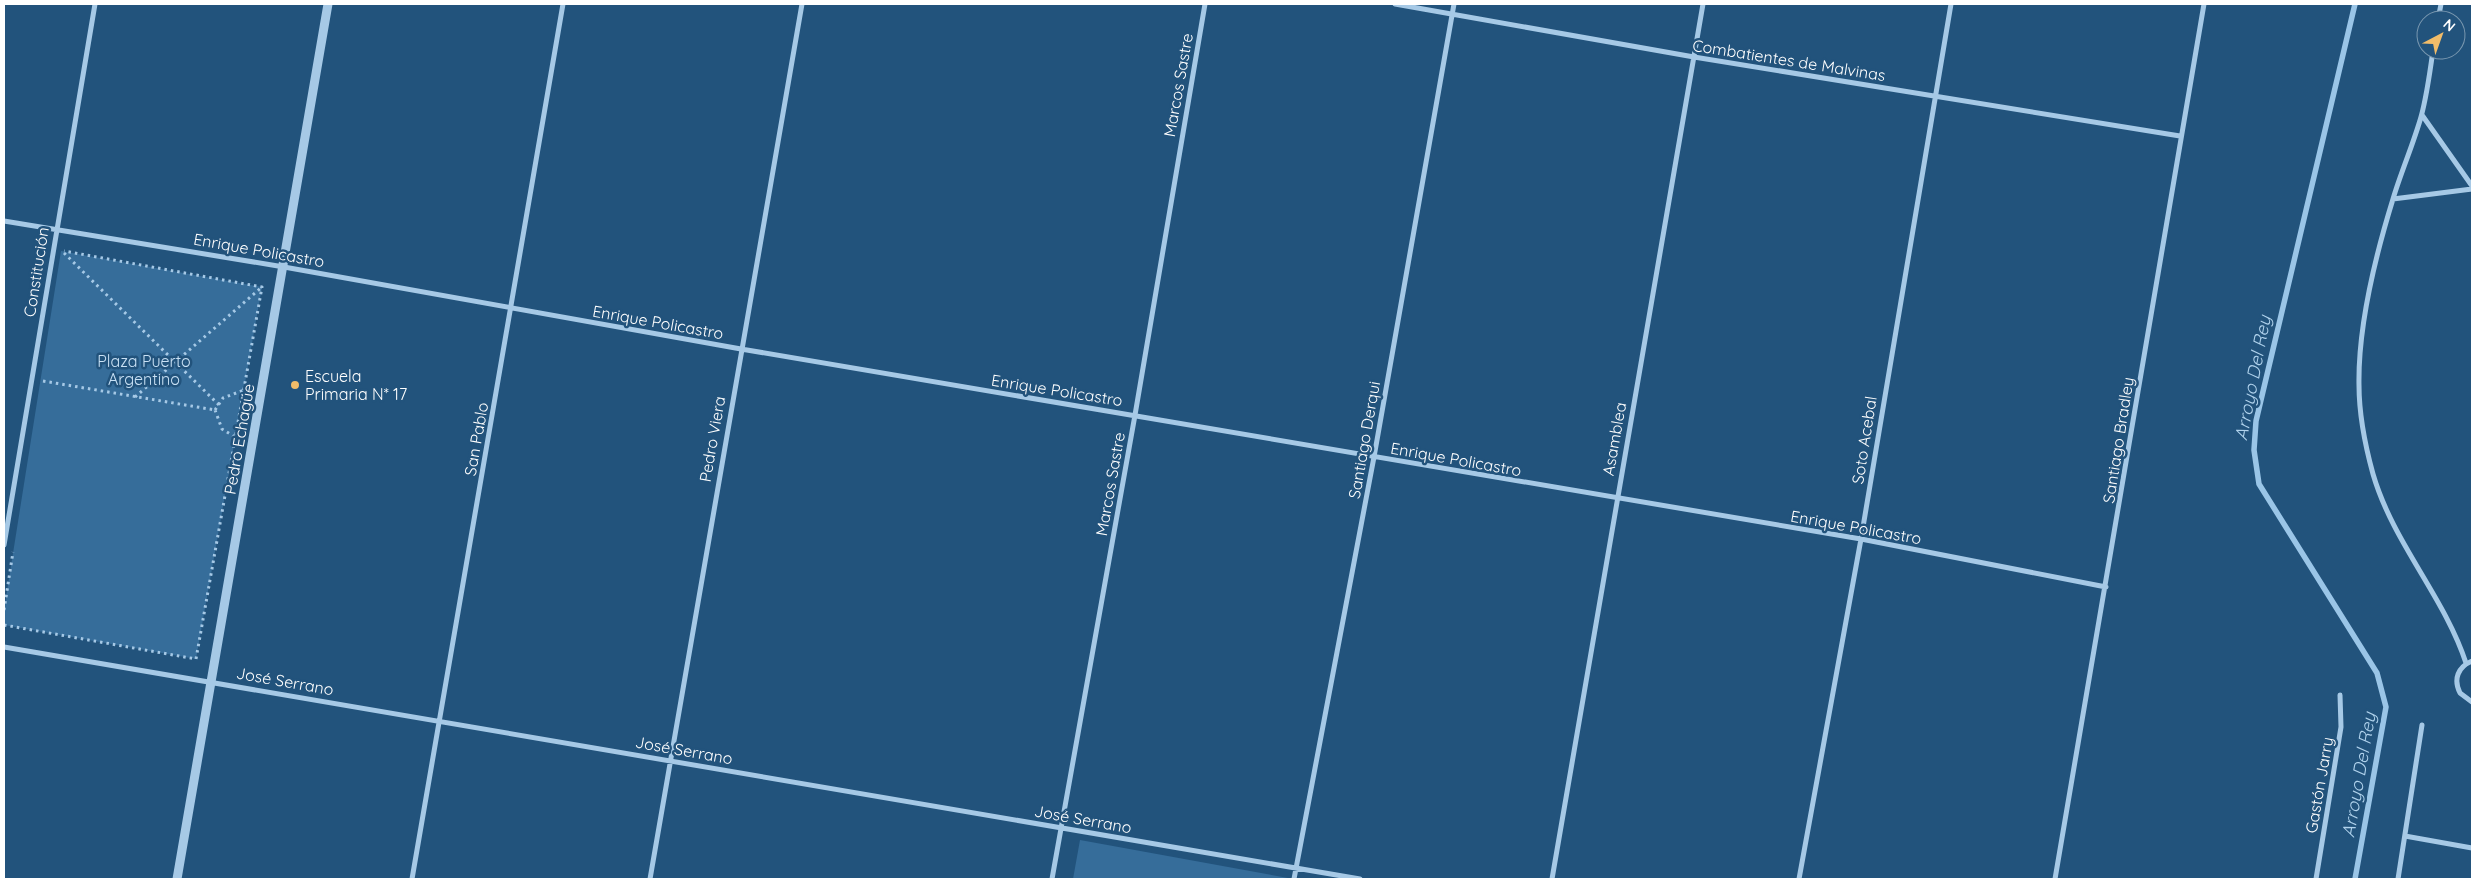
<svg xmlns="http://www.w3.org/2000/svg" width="2476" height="883" font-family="Quicksand,sans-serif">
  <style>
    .green { fill: #366d9a }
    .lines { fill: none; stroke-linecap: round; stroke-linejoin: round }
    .stream { stroke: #9ac5e7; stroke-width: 5.5 }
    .path { stroke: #a6c9e6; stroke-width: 3; stroke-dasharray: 2.5 4; stroke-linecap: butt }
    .minor { stroke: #a6c9e6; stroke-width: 5 }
    .tertiary { stroke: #a6c9e6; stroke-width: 9 }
    .poi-dot { fill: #f1bc69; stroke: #22537c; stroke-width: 2 }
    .labels { text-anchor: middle; stroke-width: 5; stroke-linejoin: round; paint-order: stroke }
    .street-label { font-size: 16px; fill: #fff; stroke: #22537c }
    .park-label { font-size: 16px; fill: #c9e1f5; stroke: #22537c }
    .poi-label { font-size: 16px; fill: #fff; stroke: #22537c; text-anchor: start }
    .water-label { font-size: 18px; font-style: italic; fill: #b1d3ed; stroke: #22537c }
  </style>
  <rect width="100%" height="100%" fill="#22537c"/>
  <path class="green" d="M61,251L262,287L196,659L4,625V610Z
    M1080,840L1288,878L1073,879Z"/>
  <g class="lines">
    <path class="stream" d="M2355,4L2256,421L2254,450L2259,484L2377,673L2386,707L2355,879"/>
    <path class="path" d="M64,253L219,405
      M43,381L215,410
      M135,397L262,287
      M215,410L223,398L244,390
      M215,410L222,429L235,437
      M4,610L13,552
      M4,625L196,659L262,287L64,251"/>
    <path class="minor" d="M1395,4L1694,57L2180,136
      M2438,20L2441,4
      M2433,50C2430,72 2427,95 2421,117C2413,145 2401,172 2393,199C2376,254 2358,328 2359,385C2359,415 2365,445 2373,474C2393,543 2444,596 2466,663
      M2422,115L2472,186
      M2393,199L2472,189
      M4,221L284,267L741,349L1861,539L2106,587
      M4,545L95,4
      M4,647L1360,879
      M2472,661C2458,667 2453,679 2460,693L2472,702
      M2405,836L2472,848
      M412,879L563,4
      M650,879L802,4
      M1052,879L1135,415L1205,4
      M1294,879L1374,457L1454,4
      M1552,879L1703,4
      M1799,879L1861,539L1951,4
      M2055,879L2204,4
      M2316,879L2341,727L2340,695
      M2398,879L2422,725"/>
    <path class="tertiary" d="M177,879L328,4"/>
  </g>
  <circle class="poi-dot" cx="295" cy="385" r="5"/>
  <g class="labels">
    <g class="street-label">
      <text transform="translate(1789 60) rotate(9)" y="6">Combatientes de Malvinas</text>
      <text transform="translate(1178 85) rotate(-80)" y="6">Marcos Sastre</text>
      <text transform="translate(259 250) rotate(10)" y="6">Enrique Policastro</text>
      <text transform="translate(36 272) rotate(-81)" y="6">Constitución</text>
      <text transform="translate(658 322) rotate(10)" y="6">Enrique Policastro</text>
      <text transform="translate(1057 390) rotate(9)" y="6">Enrique Policastro</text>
      <text transform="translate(239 439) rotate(-80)" y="6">Pedro Echagüe</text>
      <text transform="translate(476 439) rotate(-80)" y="6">San Pablo</text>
      <text transform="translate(712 439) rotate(-80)" y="6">Pedro Viera</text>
      <text transform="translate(1614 439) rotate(-80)" y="6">Asamblea</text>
      <text transform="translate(1364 440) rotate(-80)" y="6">Santiago Derqui</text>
      <text transform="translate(1864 440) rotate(-81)" y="6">Soto Acebal</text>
      <text transform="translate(2118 440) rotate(-81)" y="6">Santiago Bradley</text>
      <text transform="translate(1456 459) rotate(10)" y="6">Enrique Policastro</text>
      <text transform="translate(1110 484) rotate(-80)" y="6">Marcos Sastre</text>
      <text transform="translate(1856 527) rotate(10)" y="6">Enrique Policastro</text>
      <text transform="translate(285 681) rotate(10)" y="6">José Serrano</text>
      <text transform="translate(684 750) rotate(10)" y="6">José Serrano</text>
      <text transform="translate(2319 785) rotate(-80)" y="6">Gastón Jarry</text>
      <text transform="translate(1083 819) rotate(10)" y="6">José Serrano</text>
    </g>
    <g class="park-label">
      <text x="144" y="367">Plaza Puerto<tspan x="144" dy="18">Argentino</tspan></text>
    </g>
    <g class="poi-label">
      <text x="305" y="382">Escuela<tspan x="305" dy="18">Primaria N* 17</tspan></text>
    </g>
    <g class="water-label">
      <text transform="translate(2253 378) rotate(-79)" y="6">Arroyo Del Rey</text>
      <text transform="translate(2359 775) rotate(-80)" y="6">Arroyo Del Rey</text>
    </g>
  </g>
  <rect width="2476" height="883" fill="none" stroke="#ffffff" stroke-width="10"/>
  <g transform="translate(2441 35) rotate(41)"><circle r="24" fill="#22537c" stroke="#7a98b0"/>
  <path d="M0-4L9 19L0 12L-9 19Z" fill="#f1bc69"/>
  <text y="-8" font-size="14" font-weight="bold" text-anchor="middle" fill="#ffffff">N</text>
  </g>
</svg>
